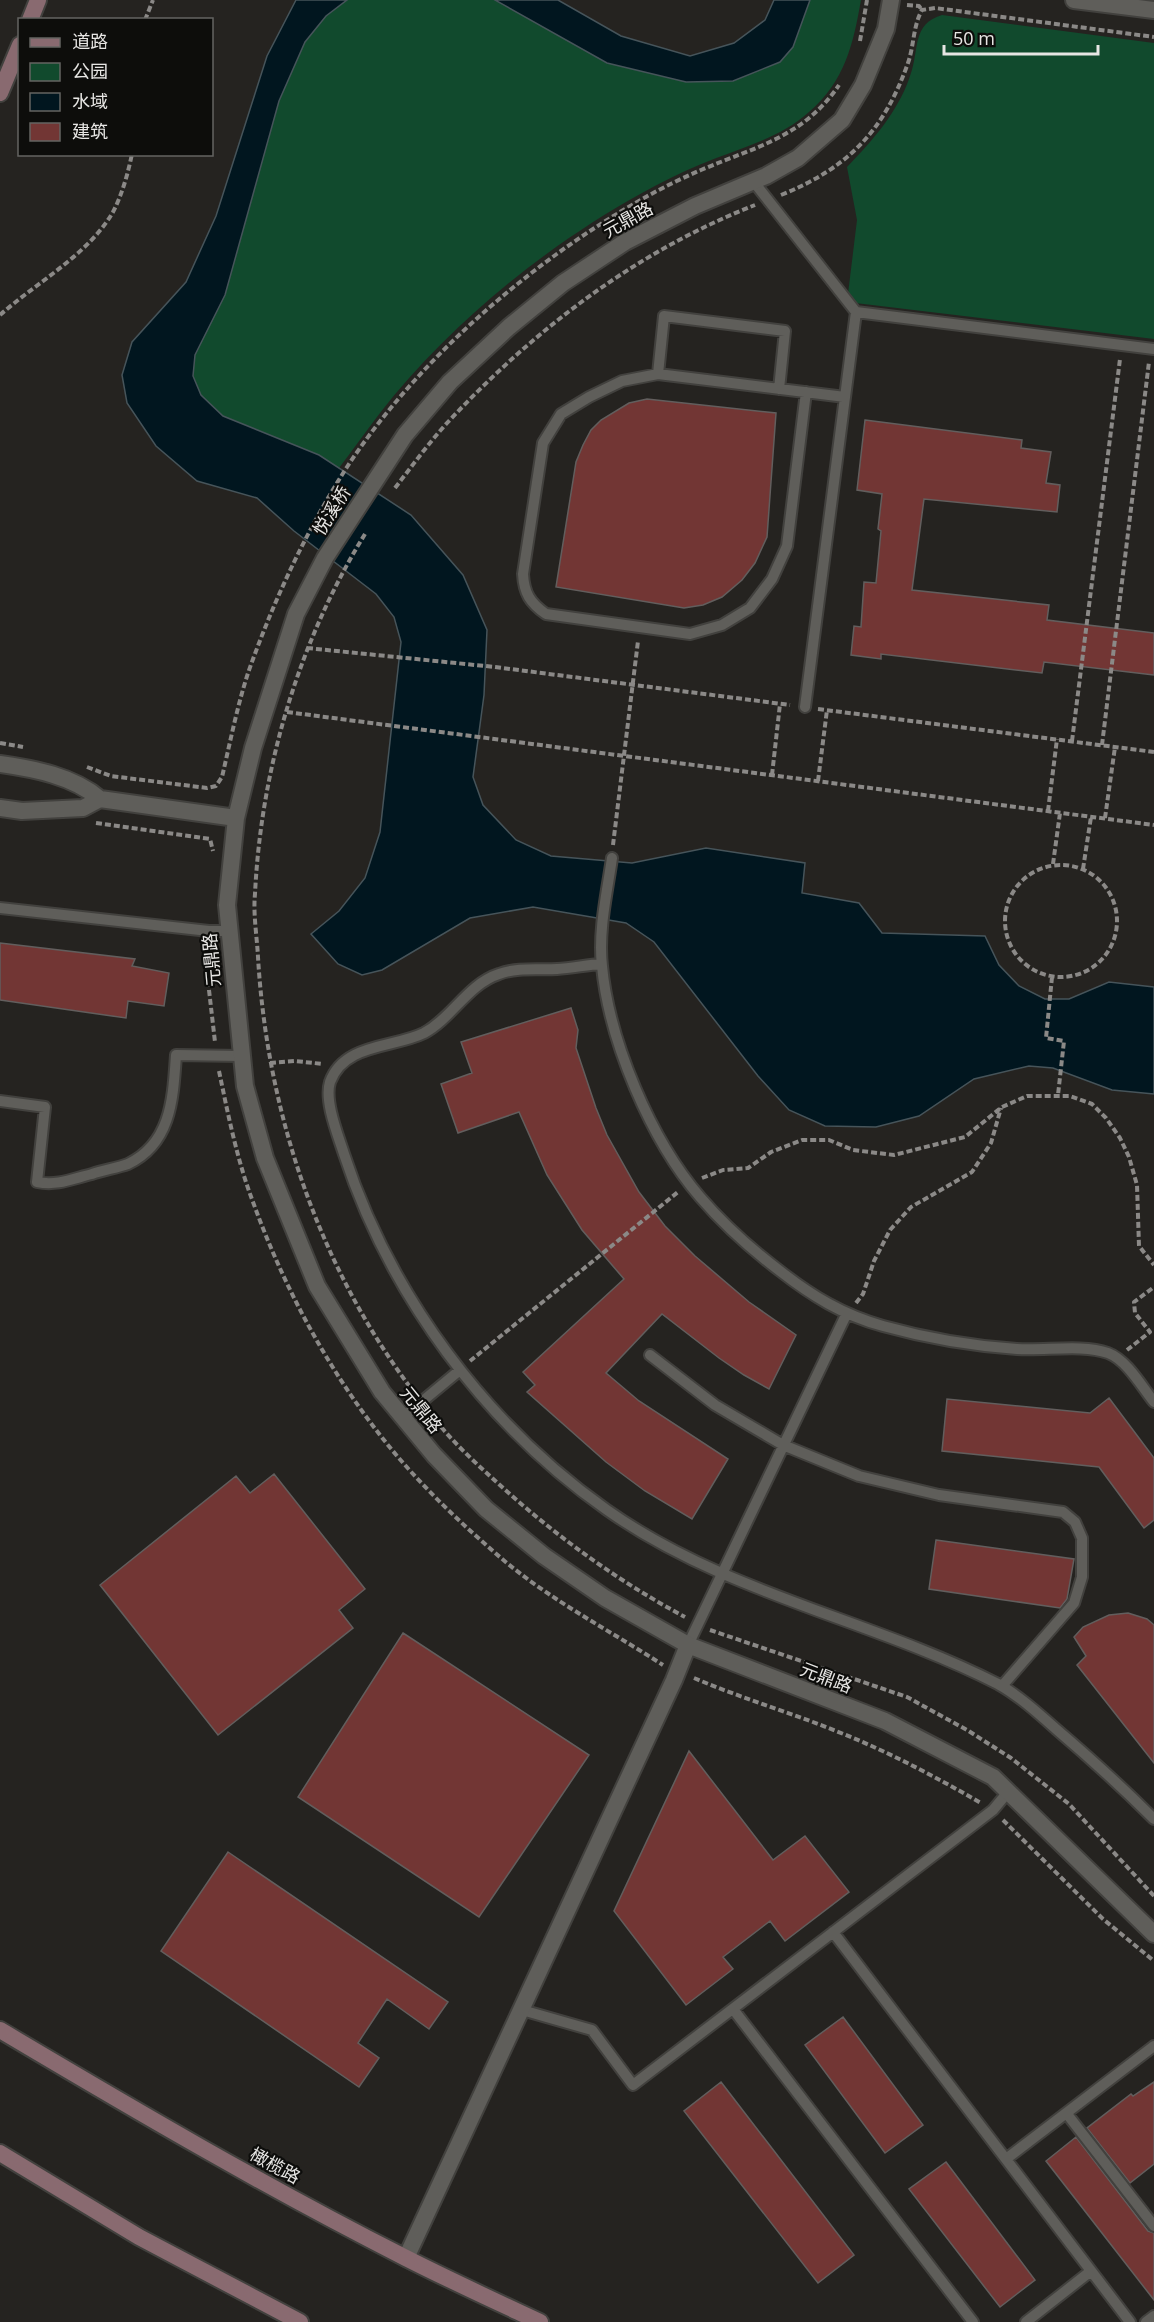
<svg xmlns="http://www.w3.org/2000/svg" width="1154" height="2322" font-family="'Open Sans','Noto Sans SC',sans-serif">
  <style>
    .green { fill: #114a2d }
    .water { fill: #01161f; stroke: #46545a; stroke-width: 1.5 }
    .building { fill: #723634; stroke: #625e5d; stroke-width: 1.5 }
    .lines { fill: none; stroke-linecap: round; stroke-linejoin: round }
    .service-casing { stroke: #42413e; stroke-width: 14 }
    .minor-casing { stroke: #42413e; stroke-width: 20 }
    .secondary-casing { stroke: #42413e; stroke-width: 20 }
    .path { stroke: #8b8987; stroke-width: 4; stroke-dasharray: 6 3; stroke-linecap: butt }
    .service { stroke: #5f5e5a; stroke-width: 10 }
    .minor { stroke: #5f5e5a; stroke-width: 16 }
    .secondary { stroke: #896a70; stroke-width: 16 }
    .labels { text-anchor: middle; stroke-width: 4.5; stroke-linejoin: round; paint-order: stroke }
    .street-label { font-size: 18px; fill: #e7e6e4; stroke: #0d0d0b }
  </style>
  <rect width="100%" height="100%" fill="#252320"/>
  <path class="green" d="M347,0H495L607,63L793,47L810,0H861C853,45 845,81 809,112C778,140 736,149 699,165C680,173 660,183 642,193C544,247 449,325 380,413C366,431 353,450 339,468L319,455L223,416L201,395L193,376L195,355L225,295L279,101L305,42L326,16Z
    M942,15L1154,43V339L847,302L857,220L847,167C873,140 898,112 910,76C920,50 911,24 942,15Z"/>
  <path class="water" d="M296,0H347L326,16L305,42L279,101L225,295L195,355L193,376L201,395L223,416L319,455L411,515L463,575L487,630L484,695L473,777L483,805L516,840L551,856L632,863L706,848L805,863L802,893L859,903L882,933L985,936L999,965L1019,986L1045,999H1069L1109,982L1154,987V1094L1112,1090L1053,1068L1029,1066L974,1079L919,1116L876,1127L825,1126L789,1110L758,1076L654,942L626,923L533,907L470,918L382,970L362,975L338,964L311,934L339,911L365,878L380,832L401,642L394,617L376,594L294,531L257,498L197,481L156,446L127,403L122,375L132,342L186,282L216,216L267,56Z
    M495,0H558L621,36L690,56L734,43L765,20L774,0H810L793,47L780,62L733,81L686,82L607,63Z"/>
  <path class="building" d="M647,399L776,413L767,537L755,563L742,580L722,597L703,605L684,608L556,587L576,462L583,445L591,430L601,420L629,403Z
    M865,420L1022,440L1021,448L1051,452L1046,483L1060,485L1057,512L924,499L912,590L1049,605L1047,620L1154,633V675L1044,662L1042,673L881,654V659L851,655L854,626L861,627L864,582L876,583L881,531L878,529L882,494L857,490Z
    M0,943L135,959L132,966L169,973L164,1006L128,1001L126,1018L0,1000Z
    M571,1008L578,1030L576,1048L596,1108L607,1135L639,1192L665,1226L695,1256L749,1302L796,1335L769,1389L744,1375L719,1358L662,1314L606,1373L639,1401L728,1459L692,1519L645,1491L606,1462L527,1392L535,1385L523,1372L624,1279L582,1230L547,1175L519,1112L458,1133L441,1084L472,1073L461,1042Z
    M1109,1398L1154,1458V1520L1144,1528L1099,1467L942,1451L947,1399L1090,1413Z
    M274,1474L365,1589L339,1610L353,1628L218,1735L100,1585L236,1476L250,1493Z
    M936,1540L1074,1559L1067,1599L1060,1608L929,1589Z
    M1128,1613L1147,1619L1154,1625V1763L1077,1665L1086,1656L1074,1637L1083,1627L1109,1615Z
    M403,1633L589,1755L479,1917L298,1797Z
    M689,1751L773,1860L805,1836L849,1892L785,1941L770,1921L723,1957L733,1969L686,2005L614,1911Z
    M228,1852L448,2002L429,2029L387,1999L358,2043L379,2058L359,2087L161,1951Z
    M843,2017L923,2125L885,2153L805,2045Z
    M721,2082L854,2255L818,2283L684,2111Z
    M1154,2082V2164L1130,2183L1087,2128L1131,2094L1133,2096Z
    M1076,2137L1148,2231L1154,2233V2300L1046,2161Z
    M946,2162L1035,2280L1000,2307L909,2189Z"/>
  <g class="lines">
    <g class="service-casing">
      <path id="service" d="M753,181L856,312
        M658,374L664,316L785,331L779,389
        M806,392L787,546L772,579L750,608L722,625L690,634L546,614C530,603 524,593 523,574L543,443L561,414L589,397L622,381L658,374L845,397
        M805,707L856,312L1154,349
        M612,858C607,893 598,931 602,966C609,1041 651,1140 700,1197C724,1225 751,1249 780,1271C812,1296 843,1315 883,1326C926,1338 973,1346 1017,1349C1045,1351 1082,1344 1108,1353C1127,1360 1142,1387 1154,1402
        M0,908L209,931H230
        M601,964C587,965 572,968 557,969C537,970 518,967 499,974C468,984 452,1018 424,1033C394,1048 344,1043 330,1082C324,1101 338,1135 344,1154C390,1295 486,1425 607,1510C726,1594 870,1619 998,1684C1018,1695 1038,1713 1056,1729C1090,1758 1122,1787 1154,1819
        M0,1101L45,1107L37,1182C57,1186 72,1179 92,1174C103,1170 117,1168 128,1164C172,1143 173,1097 176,1055L242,1056
        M650,1355L715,1405L783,1445L859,1476L939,1495L1063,1512L1075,1522L1082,1538V1577L1074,1603L1002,1686
        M402,1418L460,1370
        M688,1645L846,1315
        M833,1932L1130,2322
        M733,2009L973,2322
        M522,2010L592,2030L633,2085L993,1810L1008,1792
        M1067,2114L1154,2226
        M1006,2159L1154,2046
        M1026,2322L1091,2271
        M1146,2322L1154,2316"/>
    </g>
    <g class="minor-casing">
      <path id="minor" d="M891,0L886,29L863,85L842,120L798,158L766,176L695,206L625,242L563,283L509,327L450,382L405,435L325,558L296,614L253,748L236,818L227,905L245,1086L265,1158L317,1286L382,1392L434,1455L486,1509L544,1556L605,1598L688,1645L885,1721L993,1777L1154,1934
        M1074,0L1154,10
        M0,764C35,769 73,776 100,799L236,818
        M0,808L22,811L83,808L100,799
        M406,2258L674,1680L688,1645"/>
    </g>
    <g class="secondary-casing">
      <path id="secondary" d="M30,20L38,0
        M0,93L20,45
        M0,2030C133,2109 266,2187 404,2257C449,2280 495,2301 540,2322
        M0,2153L139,2237L300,2322"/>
    </g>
    <path class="path" d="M907,5L919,6L922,10
      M145,20L153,0
      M860,41L867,0
      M781,195C848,168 884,131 908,63C914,46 913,26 922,10L935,8L1154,37
      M0,315C36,283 89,254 113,212C122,195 128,173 132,154
      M395,488C412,466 428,444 447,423C534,330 635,252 755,205
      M365,534C299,641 261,768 255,894C253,914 257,937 258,957C267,1112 319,1267 413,1391
      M307,648L495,667L790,705
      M818,709L1154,752
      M287,712L1154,825
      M1072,741L1120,359
      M0,743L23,747
      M1102,745L1149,362
      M87,767L111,776L207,788L216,786L222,777C230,743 237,707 248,673C273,602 306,531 347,467C418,359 532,261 644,198C662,188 682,178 701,170C755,147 804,137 839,85
      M772,775L780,704
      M818,781L827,710
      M1048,811L1057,739
      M1105,818L1115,747
      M96,823L210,839L213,851
      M613,845L638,641
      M1053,864L1060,813
      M1005 921a56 56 0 1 1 112 0a56 56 0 1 1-112 0Z
      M1083,869L1091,817
      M208,945L209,990L215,1042
      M1052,977L1046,1038L1064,1041L1058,1095
      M270,1063L295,1061L323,1064
      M219,1071C228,1114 237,1160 253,1202C283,1285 326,1366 380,1435C415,1480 458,1521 501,1558C550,1600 609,1630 663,1665
      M702,1178L723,1170L748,1168L771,1152L802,1140H829L853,1150L894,1155L965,1137L1002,1107L1027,1096H1070L1092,1104L1106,1118L1120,1138L1129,1157L1137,1185L1139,1246L1154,1265
      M856,1303L863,1294L874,1261L890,1230L911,1207L972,1172L991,1143L1001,1108
      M1127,1350L1150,1332L1135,1313L1134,1302L1154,1287
      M470,1361L678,1192
      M430,1413C447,1436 469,1457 490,1476C549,1531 614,1579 685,1617
      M710,1630L907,1697L967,1730L1011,1758L1069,1804L1154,1896
      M694,1678C741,1698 789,1712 836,1731C887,1751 934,1776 981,1803
      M1003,1820L1103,1919L1154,1961"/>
    <use href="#service" class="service"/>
    <use href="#minor" class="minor"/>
    <use href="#secondary" class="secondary"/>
  </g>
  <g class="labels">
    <g class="street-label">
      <text transform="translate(628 220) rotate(-29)" y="6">元鼎路</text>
      <text transform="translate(332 511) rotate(-58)" y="6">悦溪桥</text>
      <text transform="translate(212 960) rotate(-95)" y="6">元鼎路</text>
      <text transform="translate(421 1410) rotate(51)" y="6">元鼎路</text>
      <text transform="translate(826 1678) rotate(21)" y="6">元鼎路</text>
      <text transform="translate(275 2166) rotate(29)" y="6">橄榄路</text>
    </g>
  </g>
  <rect x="18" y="18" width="195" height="138" fill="#0d0d0b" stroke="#646462" stroke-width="1.5"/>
  <rect x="30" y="38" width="30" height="9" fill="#896a70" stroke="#646462" stroke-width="1.5"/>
  <text x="72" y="48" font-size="18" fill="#e7e6e4">道路</text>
  <rect x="30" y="63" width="30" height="18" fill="#114a2d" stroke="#646462" stroke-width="1.5"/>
  <text x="72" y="78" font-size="18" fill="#e7e6e4">公园</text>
  <rect x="30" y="93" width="30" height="18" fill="#01161f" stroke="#646462" stroke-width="1.5"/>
  <text x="72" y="108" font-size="18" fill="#e7e6e4">水域</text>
  <rect x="30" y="123" width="30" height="18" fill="#723634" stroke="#646462" stroke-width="1.5"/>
  <text x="72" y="138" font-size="18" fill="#e7e6e4">建筑</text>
  <path d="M944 45v9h154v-9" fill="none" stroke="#e7e6e4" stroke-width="3"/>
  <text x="953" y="45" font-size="18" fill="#e7e6e4" stroke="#0d0d0b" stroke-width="4.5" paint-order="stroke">50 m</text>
</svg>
